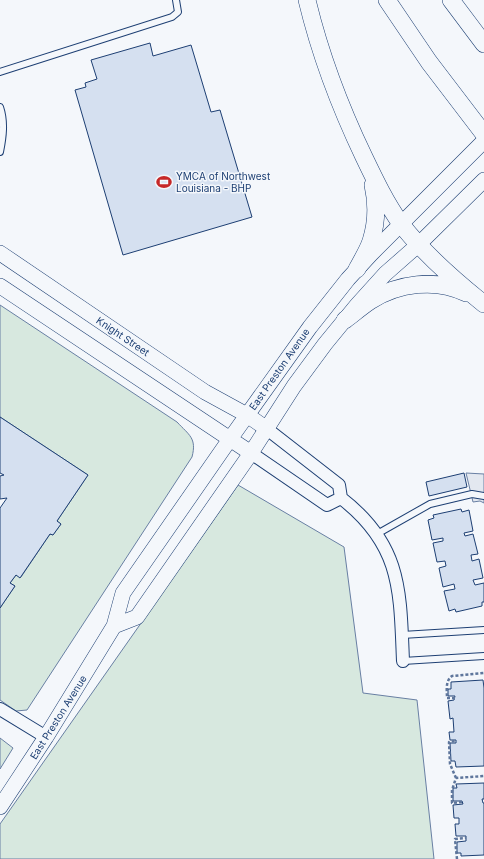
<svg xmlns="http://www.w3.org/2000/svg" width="484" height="859" font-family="Inter,sans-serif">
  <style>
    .green { fill: #d7e8df; stroke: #687fa3 }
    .parking { fill: #e3e8f0; stroke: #687fa3 }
    .building { fill: #d5e0f0; stroke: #1d3f73 }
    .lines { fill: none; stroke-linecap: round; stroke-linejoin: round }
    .service-casing { stroke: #1d3f73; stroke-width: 8 }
    .minor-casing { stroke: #1d3f73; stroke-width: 14 }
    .tertiary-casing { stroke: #1d3f73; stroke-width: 16 }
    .secondary-casing { stroke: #1d3f73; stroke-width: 18 }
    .path { stroke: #5e769c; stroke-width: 2.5; stroke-dasharray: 3 2; stroke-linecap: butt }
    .service { stroke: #f4f7fb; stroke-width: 6 }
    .minor { stroke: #f4f7fb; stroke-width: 12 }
    .tertiary { stroke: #f4f7fb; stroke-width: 15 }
    .secondary { stroke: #f4f7fb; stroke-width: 17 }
    .labels { text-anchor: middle; stroke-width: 3; stroke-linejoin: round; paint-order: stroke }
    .poi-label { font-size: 10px; fill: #1d3f73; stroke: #f4f7fb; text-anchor: start }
    .street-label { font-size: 10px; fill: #1d3f73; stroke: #f4f7fb }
  </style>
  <rect width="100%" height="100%" fill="#f4f7fb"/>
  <path class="green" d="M0,305L177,422C189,435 197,438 192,457L27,710L16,711L0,700V608L15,586L10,583L16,575L21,577L50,534L53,535L61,524L57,521L88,475L0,417Z
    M238,485L344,547L363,693L417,700L434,859H0V824Z
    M0,738L13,748L0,769Z"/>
  <path class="parking" d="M466,473L484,474V503L480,501L473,502Z"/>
  <path class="building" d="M150,43L153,56L191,45L211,112L220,110L252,217L123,255L75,90L86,87L85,83L97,79L91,60Z
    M0,417L88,475L57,521L61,524L53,535L50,534L20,578L16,575L10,583L15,586L0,608V508L7,498L0,499V476L4,475L0,473Z
    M464,473L467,487L429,496L426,482Z
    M461,509L462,512L469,510L473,531L464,533L465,536L473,534L478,554L471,555L472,561L479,559L483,578L473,580L475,585L484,583V602H482V606L456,612L455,609L449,611L444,591L455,589L454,584L443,587L439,568L446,566L445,561L437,562L433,543L443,541V538L432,540L428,520L434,518L433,515Z
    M483,680L484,688V766L456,767L455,761H451L450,743H456V740H450L449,732H454L453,718L450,719L448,701L454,700L455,696H448V689H451V682Z
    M484,783V799H482L483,803H484V855L461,856V853H457V842L466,841V836H456L455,824H459V818H454L453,805L463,804L462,801H453V788H457L456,784Z"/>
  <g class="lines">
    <g class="service-casing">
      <path id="service" d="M0,72L172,17L178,12L176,0
        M0,107C5,122 3,137 0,152
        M377,534L430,504L472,494L484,496
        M402,635L484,630
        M403,661L484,656"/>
    </g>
    <g class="minor-casing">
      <path id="minor" d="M251,453L327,505L341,498L339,485L267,429
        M341,498C402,545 400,591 403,661
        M0,709L46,737"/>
    </g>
    <g class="tertiary-casing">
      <path id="tertiary" d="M0,253L205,392L247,415L267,429
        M0,286L251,453
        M114,626L137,617L251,453L294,386L325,344L357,305L385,274L418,245L484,180
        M0,807L46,737L114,626L123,593L230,439L310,327L348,279L371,254L484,141"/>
    </g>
    <g class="secondary-casing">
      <path id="secondary" d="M307,0C320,54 340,107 364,157C375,180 386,203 401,224C424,254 454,280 484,304
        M387,0L429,62L484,134
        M451,0L484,44
        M357,269C362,260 368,250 371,241C377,222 377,203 373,185
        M345,320C353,314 361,307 370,301C398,283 436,278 466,293"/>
    </g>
    <path class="path" d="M455,698H447C447,691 445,681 452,676L484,673
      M456,778L450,764L449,742L456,741
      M462,802L452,803V790L456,778L484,776
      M457,859L455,839L466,838"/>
    <use href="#service" class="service"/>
    <use href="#minor" class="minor"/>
    <use href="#tertiary" class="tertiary"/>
    <use href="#secondary" class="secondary"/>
  </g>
  <defs>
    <g id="stadium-bare" transform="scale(1.2)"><path d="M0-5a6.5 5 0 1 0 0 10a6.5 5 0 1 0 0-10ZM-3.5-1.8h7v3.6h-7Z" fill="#c62828" stroke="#f4f7fb" stroke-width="2.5" paint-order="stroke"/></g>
  </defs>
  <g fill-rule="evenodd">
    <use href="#stadium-bare" x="164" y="182"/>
  </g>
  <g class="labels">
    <g class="poi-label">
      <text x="176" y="180">YMCA of Northwest<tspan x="176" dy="12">Louisiana - BHP</tspan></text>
    </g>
    <g class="street-label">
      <text transform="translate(123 336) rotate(34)" y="4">Knight Street</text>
      <text transform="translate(279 369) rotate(-55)" y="4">East Preston Avenue</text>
      <text transform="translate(58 717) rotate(-58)" y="4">East Preston Avenue</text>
    </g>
  </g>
</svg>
